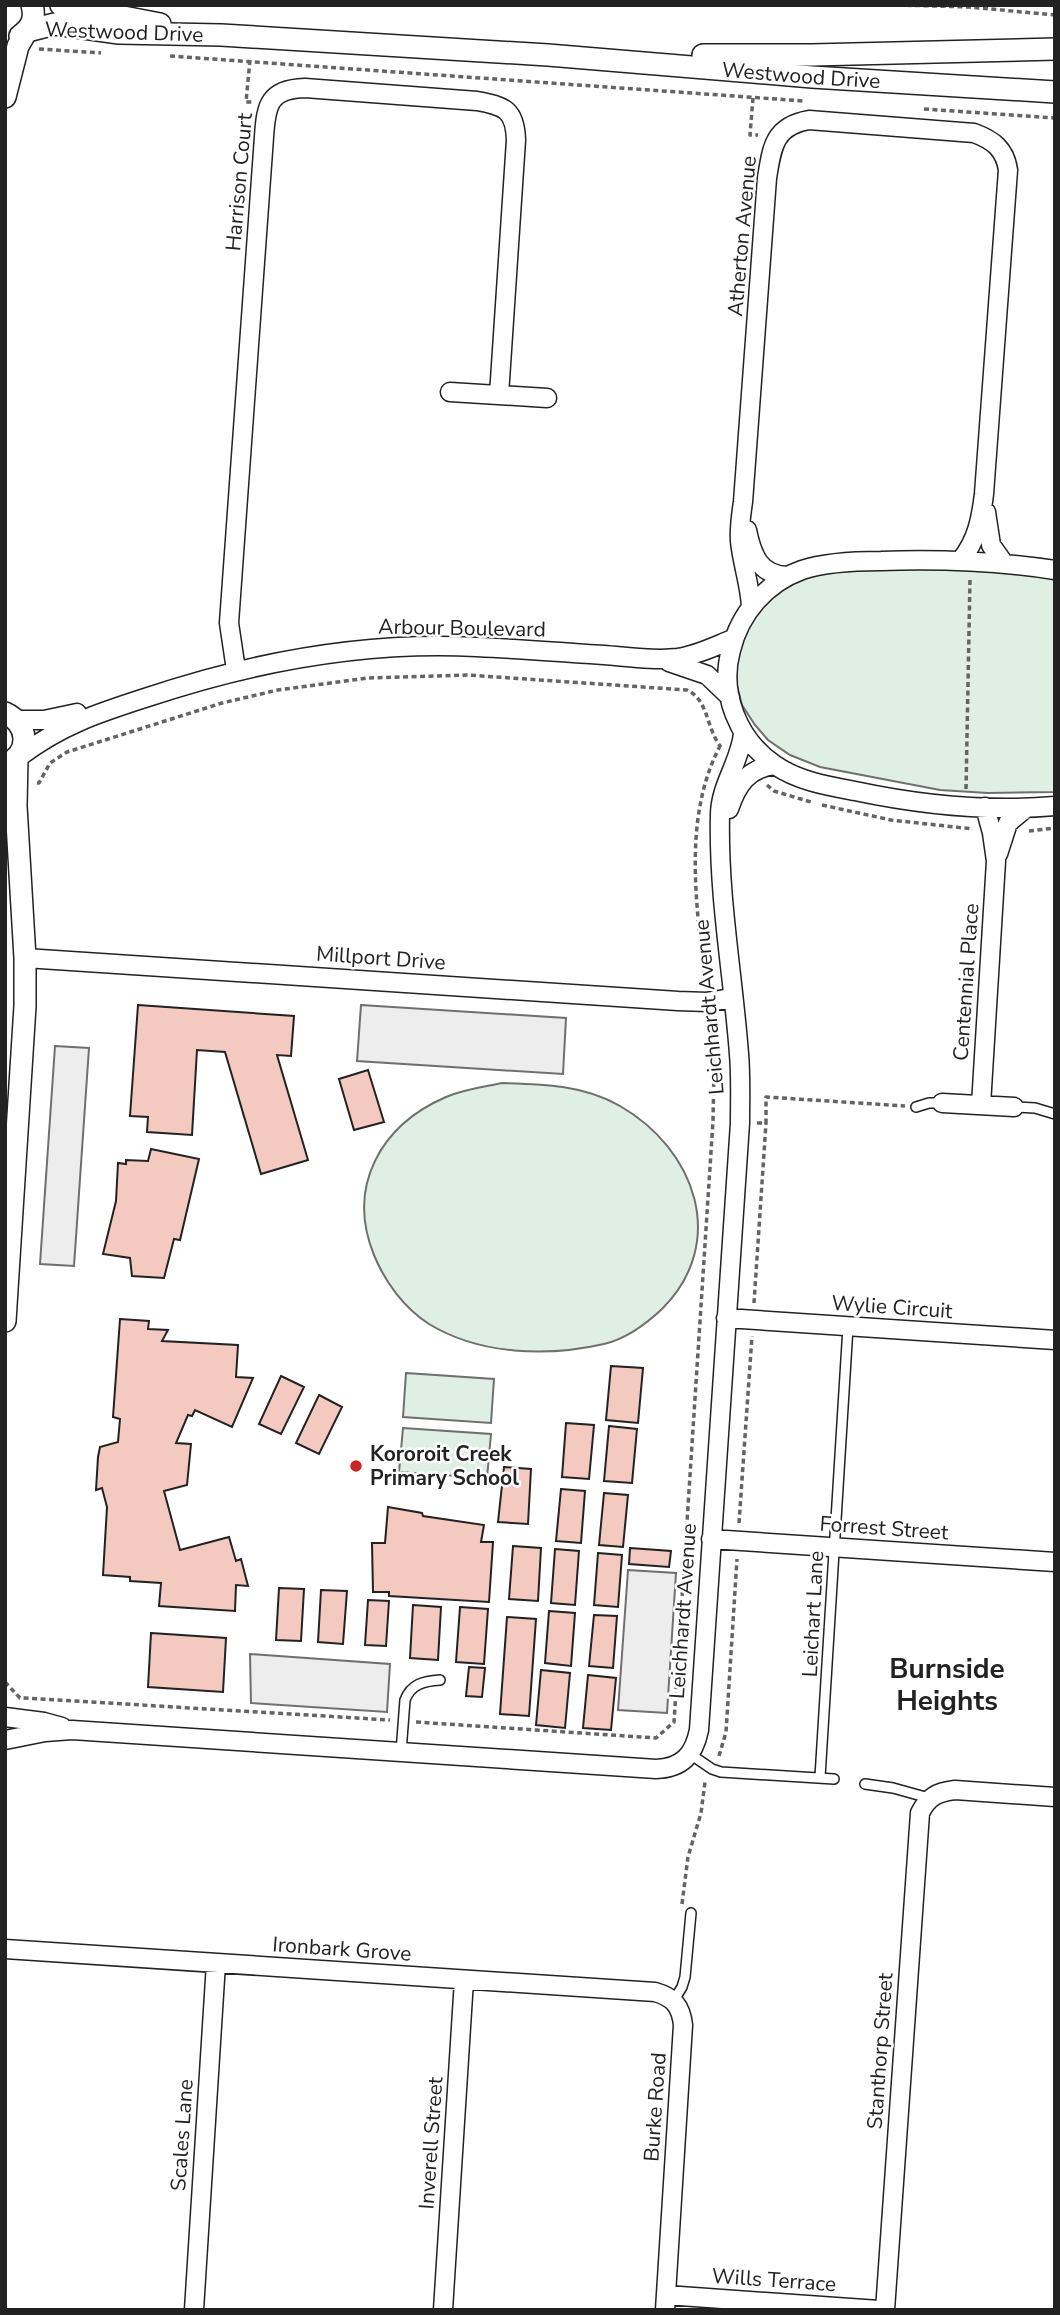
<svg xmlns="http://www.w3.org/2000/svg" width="1060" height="2315" font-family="'Nunito Sans',sans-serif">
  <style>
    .green { fill: #e0efe3; stroke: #6f6f6f; stroke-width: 2 }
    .parking { fill: #ededed; stroke: #6f6f6f; stroke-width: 2 }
    .building { fill: #f3c9c0; stroke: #222; stroke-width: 2 }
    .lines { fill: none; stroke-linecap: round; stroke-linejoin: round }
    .service-casing { stroke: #222; stroke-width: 12 }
    .minor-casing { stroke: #222; stroke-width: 21 }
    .tertiary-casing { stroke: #222; stroke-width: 24 }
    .path { stroke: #646464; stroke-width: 3.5; stroke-dasharray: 5 3.5; stroke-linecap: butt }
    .service { stroke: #fff; stroke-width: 9 }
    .minor { stroke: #fff; stroke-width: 18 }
    .tertiary { stroke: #fff; stroke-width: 21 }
    .poi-dot { fill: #c62828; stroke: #fff; stroke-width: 2.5 }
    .labels { text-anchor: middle; stroke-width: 5; stroke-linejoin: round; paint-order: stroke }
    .street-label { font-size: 21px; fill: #222; stroke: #fff }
    .poi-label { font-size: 21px; font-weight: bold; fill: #222; stroke: #fff; text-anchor: start }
    .district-label { font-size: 28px; font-weight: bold; fill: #222; stroke: #fff }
  </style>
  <rect width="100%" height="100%" fill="#fff"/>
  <path class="green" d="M875,565L1055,574V792L988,793L940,790L820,767L790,755L768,740L755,725L742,705L737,686L736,666L743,632L766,597L805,574Z
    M502,1083C543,1084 584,1085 620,1106C695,1149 729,1242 662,1309C646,1324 626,1339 604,1344C547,1357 480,1355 429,1324C404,1308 385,1282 374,1255C346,1186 381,1125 446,1097C464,1089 483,1087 502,1083Z
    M406,1373L494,1379L491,1423L403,1417Z
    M403,1428L491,1434L487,1478L399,1472Z"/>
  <path class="parking" d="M361,1005L566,1018L563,1074L357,1061Z
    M55,1046L89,1048L74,1266L40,1264Z
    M628,1570L676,1573L667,1713L618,1710Z
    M250,1654L390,1664L387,1712L251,1703Z"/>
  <path class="building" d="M138,1005L294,1016L291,1056L277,1055L308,1160L261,1174L225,1052L197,1050L192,1135L147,1132L148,1117L130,1116Z
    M368,1070L384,1122L354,1130L339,1079Z
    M151,1149L199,1159L180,1240L174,1239L164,1278L132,1276L130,1258L103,1254L116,1201L118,1163L126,1164V1160L148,1161Z
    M120,1319L149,1321L148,1329L168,1330L162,1341L238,1345L236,1377L253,1378L232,1427L195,1410L192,1416L188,1415L176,1443L191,1444L187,1485L164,1491L180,1550L229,1537L236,1561L241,1559L248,1586L236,1585L235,1611L159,1606L161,1583L130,1581V1577L103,1575L107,1507L102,1488L96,1490L98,1457L100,1447L118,1442L120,1419L113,1417Z
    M611,1366L643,1368L638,1423L606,1420Z
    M281,1376L304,1387L281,1434L259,1424Z
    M319,1395L342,1407L319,1454L296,1443Z
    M566,1423L594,1425L589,1479L562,1477Z
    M609,1426L637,1429L632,1483L604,1481Z
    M504,1467L531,1469L528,1524L498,1522Z
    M561,1489L585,1491L581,1543L556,1541Z
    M604,1493L628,1495L623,1547L599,1545Z
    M388,1507L422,1513L423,1516L484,1525L481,1542H493L489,1602L389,1596V1592H373L372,1543H385Z
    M513,1546L541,1548L538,1601L509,1599Z
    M630,1548L671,1551L669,1567L629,1564Z
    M555,1549L579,1551L575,1605L551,1603Z
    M598,1553L622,1555L618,1607L594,1605Z
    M279,1588L304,1589L301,1641L276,1640Z
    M321,1590L347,1591L343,1644L318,1642Z
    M368,1600L389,1601L386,1646L365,1645Z
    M413,1605L441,1607L438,1660L410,1658Z
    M460,1607L488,1609L484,1664L456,1662Z
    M549,1611L575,1613L571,1666L545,1663Z
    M594,1615L617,1616L613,1668L589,1666Z
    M507,1617L536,1619L529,1716L500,1714Z
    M151,1633L226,1638L223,1692L148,1687Z
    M469,1667L485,1668L482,1697L466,1696Z
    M541,1670L570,1673L565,1728L536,1725Z
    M588,1675L616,1678L611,1730L583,1728Z"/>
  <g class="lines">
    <g class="service-casing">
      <path id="service" d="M916,1107L929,1103H942
        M1014,1107L1035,1108L1055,1114
        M401,1752L405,1700C411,1684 424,1681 440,1680
        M690,1754L712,1769L721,1772L834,1779
        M820,1777L848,1327
        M865,1784L893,1788L929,1798
        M674,2000L682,1987L685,1977L691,1913"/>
    </g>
    <g class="minor-casing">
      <path id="minor" d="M450,392L547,398
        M986,512L991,545L1003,562
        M747,530C752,555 760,576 788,576
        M1055,570C996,561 940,559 881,561C855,561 826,562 802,570C766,583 740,613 731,650C719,693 738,740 775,765C798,781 828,786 855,791C921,805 987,812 1055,806
        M751,607C750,584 742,563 740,541C739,528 741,515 743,502L767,178C772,147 774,126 809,120L974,133C993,140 1005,149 1008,170L984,494C981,519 977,540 961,560
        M669,662L707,675L730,697
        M236,670L229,623L264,137C266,105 269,89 305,88L477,101C505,106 515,110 516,140L499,395
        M17,720H44L77,713
        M19,757C61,725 98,713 148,697C253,662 365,641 477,647C519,649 562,652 604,655C629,657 654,661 678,658C698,655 715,646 733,639
        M729,809C737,785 748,768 775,765
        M998,854L1008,823L1026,808
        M25,958L678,1001L707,1002L733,998
        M942,1103L1014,1107
        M981,1105L996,861L992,833L985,807
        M726,1318L1055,1340
        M711,1539L1055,1562
        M5,1717L44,1722L62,1727
        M5,1740L45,1732L72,1730L656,1769C682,1768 694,1755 699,1730L740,1123C740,1100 741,1077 739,1054C733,974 718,896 720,815C720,786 740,762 743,734
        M5,1949L655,1992C673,1997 681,2006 683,2025L665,2310
        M666,2295L879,2310
        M194,2310L216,1963
        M443,2310L464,1980
        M885,2310L920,1813C928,1797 937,1792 955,1790L1055,1797"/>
    </g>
    <g class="tertiary-casing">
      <g id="tertiary">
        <path d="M61,5L160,24"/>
        <path id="s1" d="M27,31L55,24L119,33L221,35L548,55L812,77L1055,92"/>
        <path d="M20,36C31,28 36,19 32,5"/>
        <path d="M703,55H812L1055,49"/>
        <path d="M5,97L18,46L26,32"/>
        <path d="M5,713C29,724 31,752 7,764"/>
        <path d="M5,1321L25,1006V958L16,806L17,759"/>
      </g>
    </g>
    <path class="path" d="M898,5L969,7L1055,15
      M39,49L101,53
      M170,56L804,101
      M250,60L246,102H254
      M753,98L750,135H758
      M924,109L1055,118
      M37,783H39L50,763L67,752L222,703L278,690L368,678L467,675L687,690C709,700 706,729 721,747
      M767,785L774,791L811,802
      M966,789L970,579
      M822,805L891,820L973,829
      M1029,831L1055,828
      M705,984C697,906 682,819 720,746
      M757,1123H766V1097L905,1106
      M754,1303L766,1123
      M739,1523L752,1336
      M5,1682L20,1698H25L390,1720
      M416,1722L656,1738L674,1722L713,1121L714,1070L709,1020
      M719,1756L726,1732L737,1559
      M682,1904L688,1857L701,1813L705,1782"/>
    <use href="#service" class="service"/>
    <use href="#minor" class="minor"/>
    <use href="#tertiary" class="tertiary"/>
  </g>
  <circle class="poi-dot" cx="356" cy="1466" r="7"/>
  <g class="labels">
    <g class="street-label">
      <text transform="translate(124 32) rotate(2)" y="7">Westwood Drive</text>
      <text dy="7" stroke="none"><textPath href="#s1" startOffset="777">Westwood Drive</textPath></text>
      <text transform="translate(239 182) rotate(-85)" y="7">Harrison Court</text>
      <text transform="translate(742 236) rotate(-85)" y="7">Atherton Avenue</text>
      <text transform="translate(462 628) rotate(1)" y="7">Arbour Boulevard</text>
      <text transform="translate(381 958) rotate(4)" y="7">Millport Drive</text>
      <text transform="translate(966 982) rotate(-86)" y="7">Centennial Place</text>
      <text transform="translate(709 1007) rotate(-95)" y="7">Leichhardt Avenue</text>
      <text transform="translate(892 1307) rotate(4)" y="7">Wylie Circuit</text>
      <text transform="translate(884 1528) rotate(4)" y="7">Forrest Street</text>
      <text transform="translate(683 1611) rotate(-86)" y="7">Leichhardt Avenue</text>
      <text transform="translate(813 1614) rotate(-87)" y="7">Leichart Lane</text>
      <text transform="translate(342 1949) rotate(4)" y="7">Ironbark Grove</text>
      <text transform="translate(880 2051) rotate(-86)" y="7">Stanthorp Street</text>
      <text transform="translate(655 2107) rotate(-86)" y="7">Burke Road</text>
      <text transform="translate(182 2135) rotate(-86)" y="7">Scales Lane</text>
      <text transform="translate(431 2143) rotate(-86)" y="7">Inverell Street</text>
      <text transform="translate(774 2280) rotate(4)" y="7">Wills Terrace</text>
    </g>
    <g class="poi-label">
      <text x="370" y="1461">Kororoit Creek<tspan x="370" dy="24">Primary School</tspan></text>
    </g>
    <g class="district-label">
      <text x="947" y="1678">Burnside<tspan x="947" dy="32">Heights</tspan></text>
    </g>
  </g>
  <rect width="1060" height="2315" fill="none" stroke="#222222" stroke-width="14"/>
</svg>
